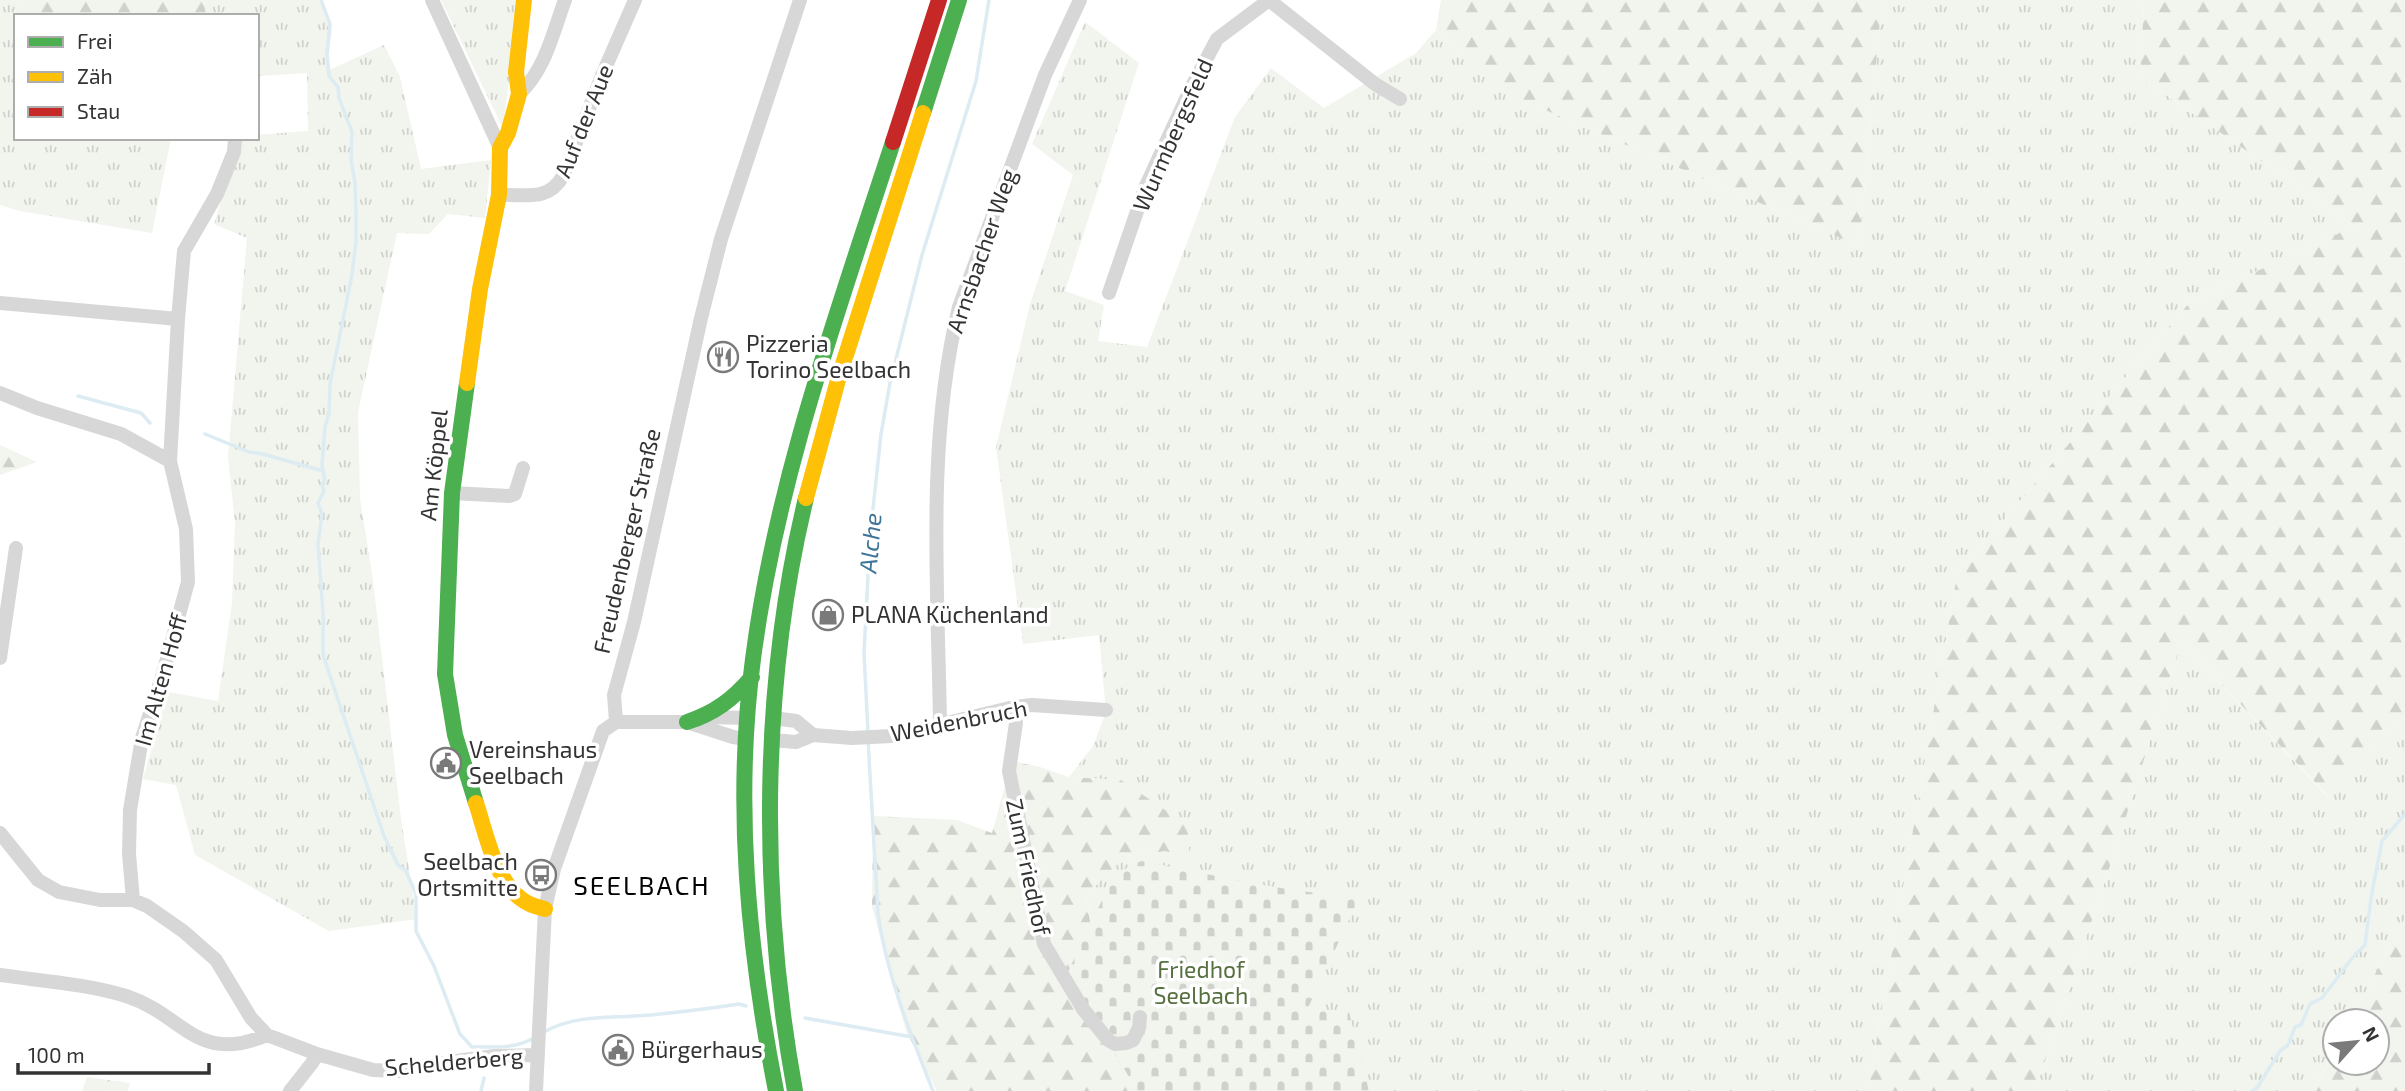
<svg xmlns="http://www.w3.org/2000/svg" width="2405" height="1091" font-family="'Exo 2',sans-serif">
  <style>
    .grass { fill: url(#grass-tufts) }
    .forest { fill: url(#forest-firs) }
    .cemetery { fill: url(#cemetery-stones) }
    .park { fill: url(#park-crowns) }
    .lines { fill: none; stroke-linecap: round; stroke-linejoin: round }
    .stream { stroke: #ddebf3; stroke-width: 3.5 }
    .street { stroke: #d7d7d7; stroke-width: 14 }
    .fast { stroke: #4caf50; stroke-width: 16 }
    .slow { stroke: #ffc107; stroke-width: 16 }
    .jam { stroke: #c62828; stroke-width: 16 }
    .labels { text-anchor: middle; stroke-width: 7; stroke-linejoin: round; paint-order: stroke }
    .street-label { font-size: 23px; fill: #333; stroke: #fff }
    .poi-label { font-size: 23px; fill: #333; stroke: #fff; text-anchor: start }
    .park-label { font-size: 23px; fill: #56703f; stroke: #fff }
    .water-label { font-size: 24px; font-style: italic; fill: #3f7597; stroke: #fff }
    .quarter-label { font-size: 26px; letter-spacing: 2px; fill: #000; stroke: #fff }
  </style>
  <defs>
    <pattern id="grass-tufts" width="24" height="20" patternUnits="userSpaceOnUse" patternTransform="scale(1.75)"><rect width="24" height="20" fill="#f1f5ed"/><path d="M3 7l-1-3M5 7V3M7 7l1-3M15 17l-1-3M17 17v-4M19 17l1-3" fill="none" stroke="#cfd2cc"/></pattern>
    <pattern id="forest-firs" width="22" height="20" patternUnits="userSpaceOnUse" patternTransform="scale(1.75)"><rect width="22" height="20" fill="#f1f5ed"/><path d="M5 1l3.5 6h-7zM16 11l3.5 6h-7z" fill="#cfd2cc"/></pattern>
    <pattern id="cemetery-stones" width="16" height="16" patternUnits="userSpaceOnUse" patternTransform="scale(1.75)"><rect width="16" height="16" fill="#f1f5ed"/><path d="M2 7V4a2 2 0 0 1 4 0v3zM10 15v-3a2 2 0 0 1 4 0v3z" fill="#cfd2cc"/></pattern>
    <pattern id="park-crowns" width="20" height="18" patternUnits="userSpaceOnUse" patternTransform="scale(1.75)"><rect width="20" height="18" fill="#f1f5ed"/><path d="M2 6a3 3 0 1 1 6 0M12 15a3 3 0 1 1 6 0" fill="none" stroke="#cfd2cc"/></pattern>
  </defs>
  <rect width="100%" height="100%" fill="#fff"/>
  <path class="grass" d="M0,0H17L31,16H16V138H171L152,233L20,211L0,205Z
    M204,0H321L332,26L327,71L384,45L400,77L421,169L491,160L485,218L448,214L429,234L397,233L358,412L360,499L372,573L401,819L417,919L329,931L195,855L176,785L143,779L168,692L218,701L232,603L235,523L228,457L247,238L214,224L240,138H257V135L308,131L307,73L257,76V16H206Z
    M441,0H519L503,128Z
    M1882,0H2144L2140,77L2355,226L2190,302L1957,575L1868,1091H1134C1107,1029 1093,961 1087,894L1123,858L1165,851L1121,780L1069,777L1093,746L1106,712L1099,635L1023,644L996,447L1030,304L1073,175L1032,144L1085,22L1139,63L1065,291L1104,305L1098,341L1147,347L1235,117L1271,68L1324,108L1416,53L1436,30L1507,93L1859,246Z
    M2181,642L2327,796L2405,717V918L2350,1021H2335V1049L2313,1091H2035L2119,839Z"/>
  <path class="forest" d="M17,0H204L206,16H31Z
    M1441,0H1882L1859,246L1506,93L1436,30Z
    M2144,0H2405V717L2328,796L2181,642L2119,839L2035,1091H1868L1957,575L2190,302L2355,226L2140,77Z
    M0,445L37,462L0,475Z
    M1012,761L1040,767L1069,777L1121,780L1187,825L1190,859L1165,851L1124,858L1087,894C1093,961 1107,1029 1134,1091H937L906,1031L872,907L873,816L957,820L992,833Z
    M2405,918V1091H2313L2335,1050V1063H2377V1021H2350Z"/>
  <path class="cemetery" d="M1141,861C1213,874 1286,894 1360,896L1307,1010L1349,1012L1369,1091H1138L1066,976L1114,875Z"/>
  <path class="park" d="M87,1077L130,1083L128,1091H82Z"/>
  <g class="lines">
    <path class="stream" d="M321,0L330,24L327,54L329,76L338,87L339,98L352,132L351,159L355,183L356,213V241L352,275L330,384L329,413L325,427L322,465L325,480L322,485L324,491L318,503L322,514L318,544L323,614V655L384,836L398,865L406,871L416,894V931L434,966L460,1034L472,1047C493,1047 515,1049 534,1038
      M78,396L141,413L150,423
      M205,434L249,452L263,454L323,471
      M868,732L864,653L870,537L881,434L890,383L922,255L976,81L989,0
      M868,740L878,914C887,976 910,1033 933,1091
      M805,1018L912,1037
      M544,1032C572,1016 603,1018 635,1016C670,1014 704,1009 739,1004L746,1006
      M481,1091L484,1078
      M2252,1091L2257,1088L2280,1051L2288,1045L2295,1027L2301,1025L2310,1004L2322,998L2353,957L2365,945L2371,898L2382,841L2405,814"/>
    <path class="street" d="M432,0L500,148
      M1269,0L1375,84L1400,99
      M519,94C545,71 553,32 565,0
      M499,195C526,194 548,202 563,176L603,73L635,0
      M1109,293L1145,188L1192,86L1217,39L1269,0
      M0,303L178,319
      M0,393L37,408L121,434L170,461
      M452,493L509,496L515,494L523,468
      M0,658L16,548
      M1014,707L1016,723L1009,771L1044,944L1083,1009L1108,1040L1115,1044L1126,1043L1133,1040L1139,1028L1140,1017
      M707,717L748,718
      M773,718L796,721L813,735
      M616,722L614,695L634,622L701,318L721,239L800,0
      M940,724C938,585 926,443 959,307L1045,75L1080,0
      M772,740L796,742L813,735L852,738L892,736L1014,707L1032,705L1106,710
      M0,833L38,880L59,892L100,900H133L147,906L183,931L216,960L251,1018L267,1035L317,1054L373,1070L399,1071L463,1060L495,1056L538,1055
      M133,900L129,854L130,810L142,738L162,677L188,582L186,529L170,461L178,319L184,251L217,194L234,152L235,138
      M0,975C42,981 86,984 126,996C185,1015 195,1065 267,1035
      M290,1091L312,1063L317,1054
      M536,1091L545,909L554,869L603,731L616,722H687L733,737L746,739"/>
    <path class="fast" d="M923,113L959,0
      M467,383L452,493L445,674L455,735L476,803
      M687,722C715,713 733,699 752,677
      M776,1091C748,949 734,803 753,659C776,481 838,311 893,142
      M795,1091C760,899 760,688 806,498"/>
    <path class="slow" d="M467,383L480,289L499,195L500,148L508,133L519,94L516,72L524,0
      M806,498L838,380L923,113
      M476,803C486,833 494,877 520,898C527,904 536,907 545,909"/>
    <path class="jam" d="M893,142L939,0"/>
  </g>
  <defs>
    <g id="restaurant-ring" transform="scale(1.575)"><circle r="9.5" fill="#fff" stroke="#7a7a7a" stroke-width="1.5"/><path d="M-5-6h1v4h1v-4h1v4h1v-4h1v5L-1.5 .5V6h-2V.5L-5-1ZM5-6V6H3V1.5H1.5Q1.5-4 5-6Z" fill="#7a7a7a"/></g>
    <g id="shop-ring" transform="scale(1.575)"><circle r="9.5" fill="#fff" stroke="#7a7a7a" stroke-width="1.5"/><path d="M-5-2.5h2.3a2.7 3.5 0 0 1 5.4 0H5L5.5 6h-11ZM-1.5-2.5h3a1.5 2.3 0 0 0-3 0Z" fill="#7a7a7a"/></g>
    <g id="civic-ring" transform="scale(1.575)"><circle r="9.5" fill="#fff" stroke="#7a7a7a" stroke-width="1.5"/><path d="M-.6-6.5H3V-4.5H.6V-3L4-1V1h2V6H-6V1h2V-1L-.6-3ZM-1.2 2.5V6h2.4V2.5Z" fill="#7a7a7a"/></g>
    <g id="bus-ring" transform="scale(1.575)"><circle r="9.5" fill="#fff" stroke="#7a7a7a" stroke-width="1.5"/><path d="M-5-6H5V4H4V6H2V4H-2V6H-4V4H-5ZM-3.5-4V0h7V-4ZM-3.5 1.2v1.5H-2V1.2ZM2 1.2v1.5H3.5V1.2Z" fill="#7a7a7a"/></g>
  </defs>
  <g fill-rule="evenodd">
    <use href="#restaurant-ring" x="723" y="357"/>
    <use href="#shop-ring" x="828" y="615"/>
    <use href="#civic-ring" x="446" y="763"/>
    <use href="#bus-ring" x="541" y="875"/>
    <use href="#civic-ring" x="618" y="1050"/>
  </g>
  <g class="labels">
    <g class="street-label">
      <text transform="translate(584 121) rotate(-68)" y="8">Auf der Aue</text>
      <text transform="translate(1173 135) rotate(-66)" y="8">Wurmbergsfeld</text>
      <text transform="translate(982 251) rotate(-71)" y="8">Arnsbacher Weg</text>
      <text transform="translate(434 465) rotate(-84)" y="8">Am Köppel</text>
      <text transform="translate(627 541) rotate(-77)" y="8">Freudenberger Straße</text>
      <text transform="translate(161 680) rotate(-74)" y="8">Im Alten Hoff</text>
      <text transform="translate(959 721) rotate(-11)" y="8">Weidenbruch</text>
      <text transform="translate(1028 867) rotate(78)" y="8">Zum Friedhof</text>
      <text transform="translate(454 1062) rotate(-5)" y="8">Schelderberg</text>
    </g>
    <g class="poi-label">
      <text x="746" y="352">Pizzeria<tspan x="746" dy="26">Torino Seelbach</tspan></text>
      <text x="851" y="623">PLANA Küchenland</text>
      <text x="469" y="758">Vereinshaus<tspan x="469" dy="26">Seelbach</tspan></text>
      <text x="518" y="870" text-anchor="end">Seelbach<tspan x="518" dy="26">Ortsmitte</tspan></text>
      <text x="641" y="1058">Bürgerhaus</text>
    </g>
    <g class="park-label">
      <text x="1201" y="978">Friedhof<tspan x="1201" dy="26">Seelbach</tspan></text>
    </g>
    <g class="water-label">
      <text transform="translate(871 543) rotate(-85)" y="8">Alche</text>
    </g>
    <g class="quarter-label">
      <text x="642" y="895">SEELBACH</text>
    </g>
  </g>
  <rect x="14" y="14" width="245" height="126" fill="#ffffff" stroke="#adadad" stroke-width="2"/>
  <rect x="28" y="37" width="35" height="10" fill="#4caf50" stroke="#adadad" stroke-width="2"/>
  <text x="77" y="49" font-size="21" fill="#333333">Frei</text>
  <rect x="28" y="72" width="35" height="10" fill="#ffc107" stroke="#adadad" stroke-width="2"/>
  <text x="77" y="84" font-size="21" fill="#333333">Zäh</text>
  <rect x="28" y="107" width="35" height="10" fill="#c62828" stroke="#adadad" stroke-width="2"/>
  <text x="77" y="119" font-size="21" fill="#333333">Stau</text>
  <g transform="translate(2356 1042) rotate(63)"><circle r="33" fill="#ffffff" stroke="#adadad" stroke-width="2"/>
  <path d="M0-5L12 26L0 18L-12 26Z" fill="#7a7a7a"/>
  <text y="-10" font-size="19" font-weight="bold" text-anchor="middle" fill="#333333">N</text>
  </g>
  <path d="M18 1063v10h191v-10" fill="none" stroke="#333333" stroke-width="3.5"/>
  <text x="28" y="1063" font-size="21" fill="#333333" stroke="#ffffff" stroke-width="5" paint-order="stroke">100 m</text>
</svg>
